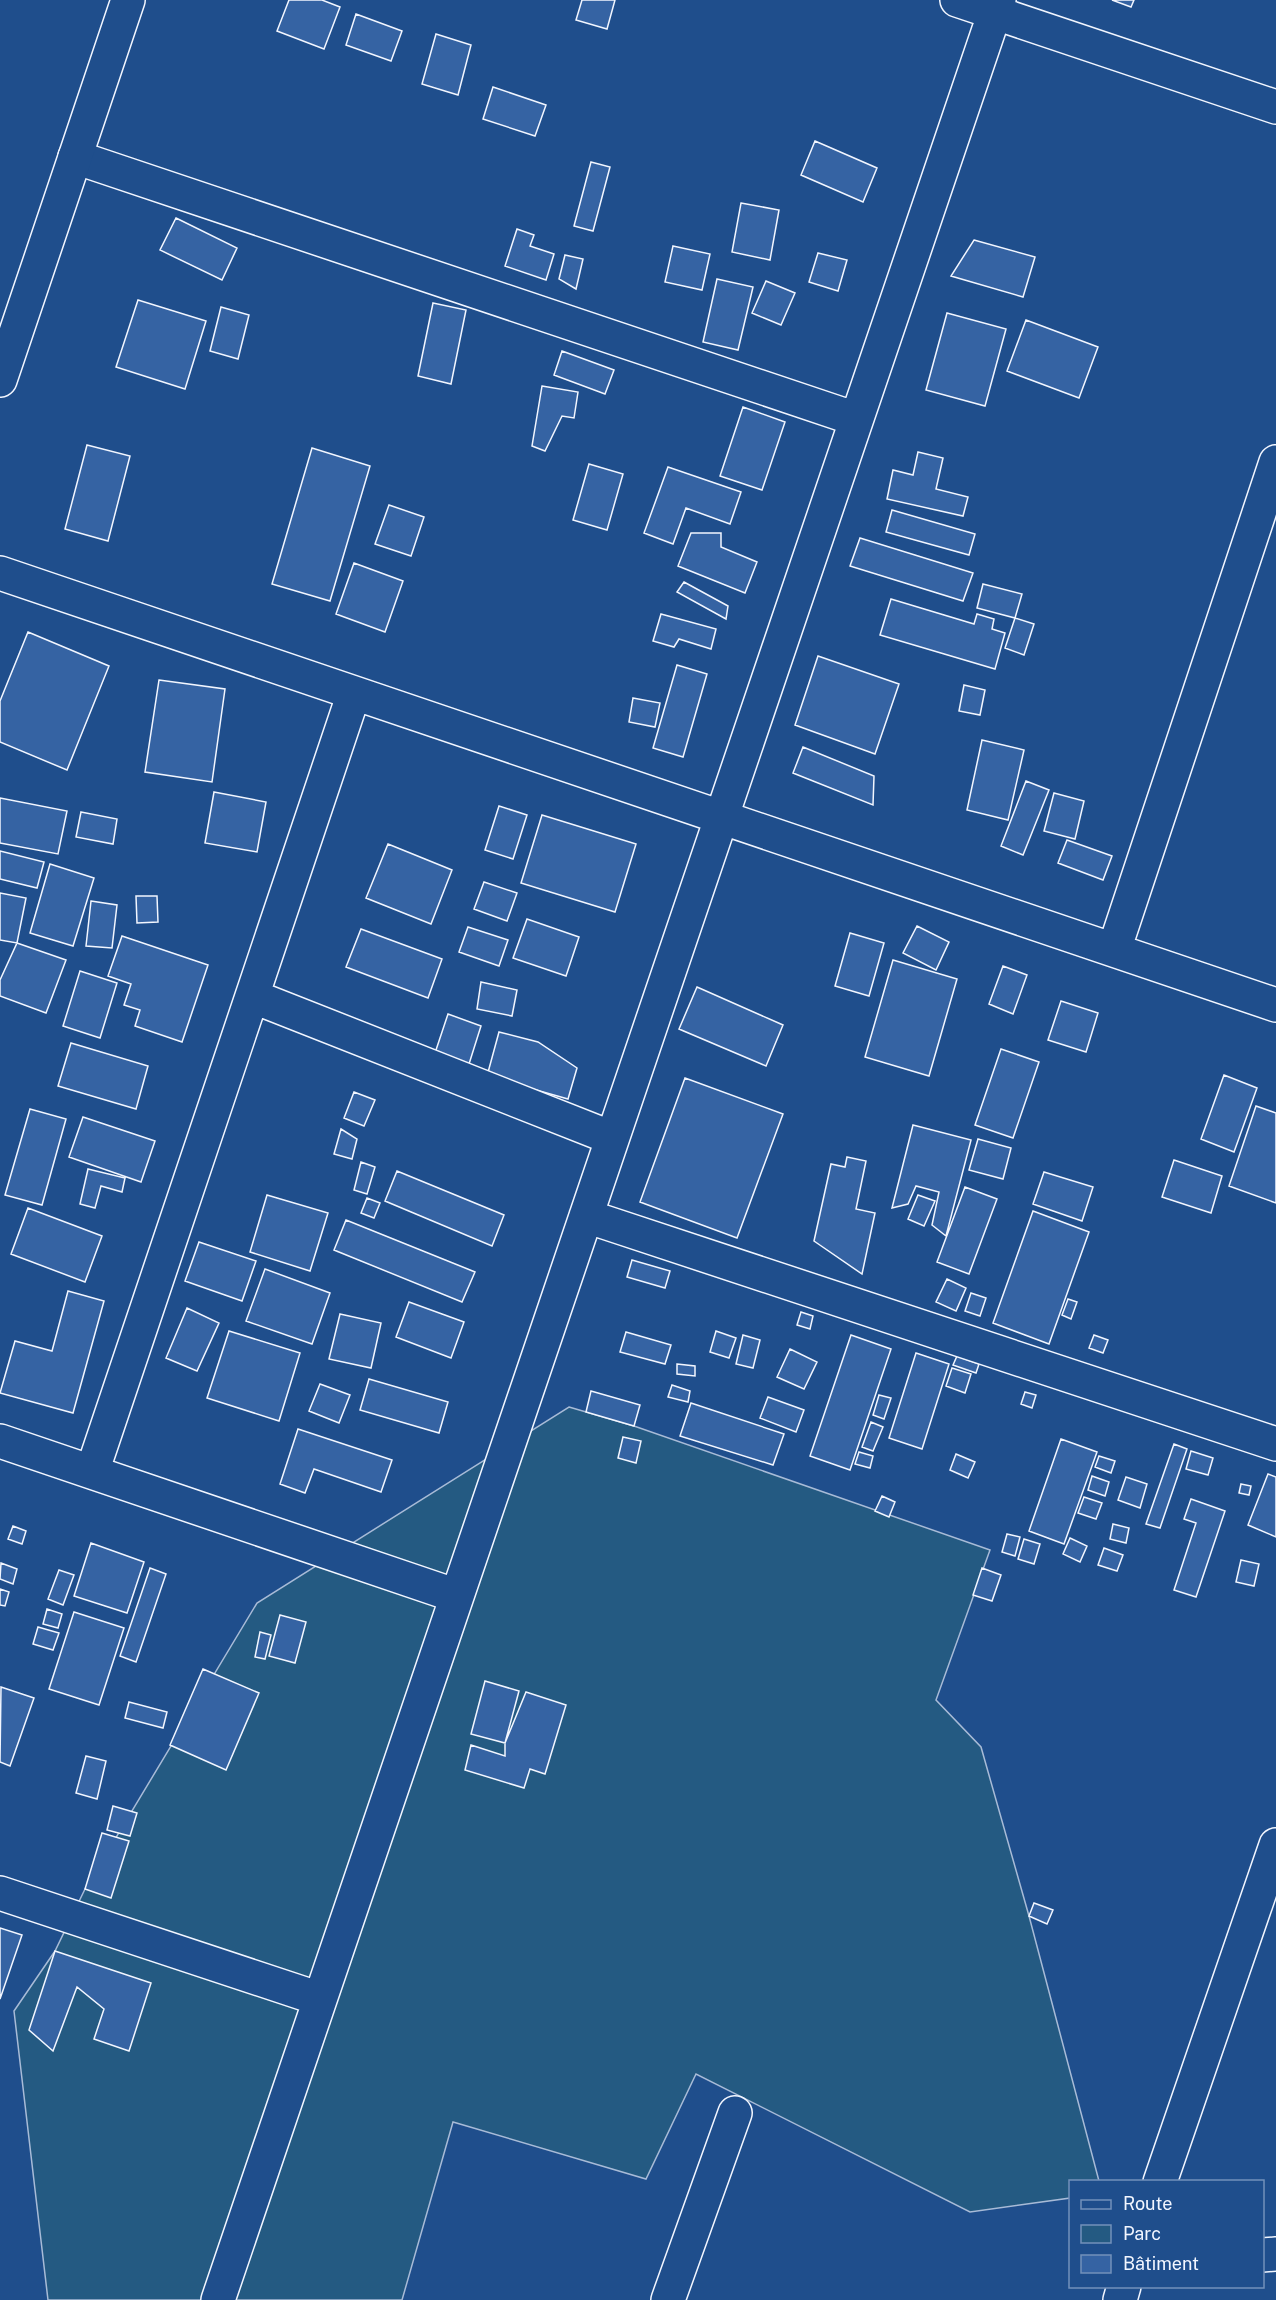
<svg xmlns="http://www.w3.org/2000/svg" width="1276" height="2300" font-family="'Public Sans',sans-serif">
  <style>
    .green { fill: #245a82; stroke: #a8bbd7; stroke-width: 1.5 }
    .building { fill: #3563a3; stroke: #f2f6ff; stroke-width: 1.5 }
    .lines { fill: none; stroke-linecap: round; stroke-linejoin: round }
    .minor-casing { stroke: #f2f6ff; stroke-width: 36 }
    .tertiary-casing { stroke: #f2f6ff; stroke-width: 36 }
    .minor { stroke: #1f4e8c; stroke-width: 33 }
    .tertiary { stroke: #1f4e8c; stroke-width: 33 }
  </style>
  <rect width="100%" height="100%" fill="#1f4e8c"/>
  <path class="green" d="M569,1407L634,1426L990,1550L936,1700L981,1747L1029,1916L1099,2181L1070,2182V2198L970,2212L696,2074L646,2179L453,2122L402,2300H48L14,2011L55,1951L85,1889L257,1603Z"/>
  <path class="building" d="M289,0H322L340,7L324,49L277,31Z
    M582,0H615L607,29L576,20Z
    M1112,0H1134L1131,7Z
    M356,14L402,31L391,61L346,45Z
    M436,34L471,45L458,95L422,84Z
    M493,87L546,105L535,136L483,119Z
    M815,141L877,168L863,202L801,175Z
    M591,162L610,167L593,231L574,226Z
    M741,203L779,210L770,260L732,252Z
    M176,218L237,248L222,280L160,250Z
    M517,229L534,235L530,246L554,254L546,280L505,266Z
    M974,240L1035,257L1023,297L951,276Z
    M673,246L710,254L702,290L665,282Z
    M818,253L847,260L838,291L809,282Z
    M565,255L583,259L576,289L559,279Z
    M717,279L753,287L738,350L703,342Z
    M766,281L795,293L781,325L752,313Z
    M138,300L206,321L185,389L116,367Z
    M433,303L466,310L451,384L418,376Z
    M221,307L249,315L238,359L210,351Z
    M947,313L1006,329L985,406L926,390Z
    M1026,320L1098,347L1079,398L1007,371Z
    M562,351L614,370L605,394L554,375Z
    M542,386L578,392L574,418L562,416L545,451L532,446Z
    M743,407L785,422L762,490L720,476Z
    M87,445L130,456L108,541L65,529Z
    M312,448L370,466L330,601L272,584Z
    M918,452L943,458L936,489L968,497L963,516L887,499L893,470L913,475Z
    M589,464L623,474L607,530L573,520Z
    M668,467L741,492L730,524L686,508L673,544L644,533Z
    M389,505L424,517L411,556L375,544Z
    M892,510L975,534L969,555L886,532Z
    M691,533H721V547L757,562L745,593L678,566Z
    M860,538L973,573L963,601L850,566Z
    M354,563L403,581L385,632L336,614Z
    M684,582L728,606L726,619L677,592Z
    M983,584L1022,594L1015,618L977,608Z
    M891,599L974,624L977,614L994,619L992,629L1005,633L995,669L880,635Z
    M661,614L716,629L711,649L679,639L674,647L653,641Z
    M1015,618L1034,624L1024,655L1005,648Z
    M28,632L109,666L67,770L0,742V701Z
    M818,656L899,684L875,754L795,725Z
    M677,665L707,674L683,757L653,748Z
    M159,680L225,689L212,782L145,772Z
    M964,685L985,690L980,715L959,711Z
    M633,698L660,703L655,727L629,722Z
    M982,740L1024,750L1008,820L967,810Z
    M803,747L874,776L873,805L793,773Z
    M1026,781L1049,790L1023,855L1001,846Z
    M214,792L266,802L257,852L205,843Z
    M1054,793L1084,801L1075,839L1044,831Z
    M0,798L67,811L58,854L0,843Z
    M499,806L527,815L513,859L485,850Z
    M81,812L117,819L113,844L76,837Z
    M542,815L636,844L615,912L521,883Z
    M1067,840L1112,856L1103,880L1058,863Z
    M388,844L452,870L431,924L366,898Z
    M0,851L44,862L37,888L0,879Z
    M50,864L94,878L73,946L30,933Z
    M484,882L517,893L507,921L474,909Z
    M0,893L26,898L17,943L0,940Z
    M136,896H157L158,922L137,923Z
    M91,901L117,905L112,948L86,946Z
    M527,919L579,937L566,976L513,958Z
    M917,926L949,942L936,970L903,953Z
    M468,927L508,940L499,966L459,952Z
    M361,929L442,959L428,998L346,967Z
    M850,933L884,943L869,996L835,986Z
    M122,936L208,965L182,1042L135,1026L140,1010L124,1005L131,984L108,976Z
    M17,943L66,960L46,1013L0,996V980Z
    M893,960L957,979L929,1076L865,1057Z
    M1003,966L1027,975L1013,1014L989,1004Z
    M80,971L117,983L100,1038L63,1026Z
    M481,982L517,990L512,1016L477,1009Z
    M697,987L783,1025L766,1066L679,1029Z
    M1061,1001L1098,1013L1086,1052L1048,1040Z
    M448,1014L481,1026L469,1064L435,1053Z
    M499,1032L538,1042L577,1068L568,1099L487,1076Z
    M71,1043L148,1066L136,1109L58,1086Z
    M1001,1049L1039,1062L1013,1138L975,1125Z
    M1224,1075L1257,1088L1234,1152L1201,1139Z
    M685,1078L783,1114L737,1238L640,1202Z
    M354,1092L375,1100L364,1126L344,1118Z
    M1256,1106L1276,1113V1203L1229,1186Z
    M30,1109L66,1119L42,1205L5,1195Z
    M83,1117L155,1141L141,1182L69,1157Z
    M913,1125L971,1140L946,1236L932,1225L939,1192L916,1186L908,1204L892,1208Z
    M341,1129L357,1139L352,1159L334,1154Z
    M978,1139L1011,1148L1003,1179L969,1170Z
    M847,1157L866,1161L856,1209L875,1213L862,1274L814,1241L831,1164L845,1167Z
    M1174,1160L1222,1176L1211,1213L1162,1197Z
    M361,1162L375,1167L367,1194L354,1190Z
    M88,1169L125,1178L122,1192L101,1186L95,1208L80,1204Z
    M397,1171L504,1215L492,1246L385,1201Z
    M1044,1172L1093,1187L1082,1221L1033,1204Z
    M965,1187L997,1199L969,1274L937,1262Z
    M267,1195L328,1213L310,1271L250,1252Z
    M918,1195L935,1201L924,1226L908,1219Z
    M367,1198L380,1203L374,1218L361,1213Z
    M28,1208L102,1236L85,1282L11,1254Z
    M1033,1211L1089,1232L1049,1344L993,1323Z
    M346,1220L475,1272L462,1302L334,1250Z
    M199,1242L256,1261L242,1301L185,1281Z
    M632,1260L670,1271L665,1288L627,1277Z
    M265,1269L330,1293L312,1344L246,1321Z
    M947,1279L966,1288L956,1311L936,1302Z
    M68,1291L104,1301L73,1413L0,1393L15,1341L52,1351Z
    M971,1293L986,1298L980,1316L965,1311Z
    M1068,1299L1077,1302L1071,1319L1062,1315Z
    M409,1302L464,1322L451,1358L396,1337Z
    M187,1308L219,1323L197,1371L166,1358Z
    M801,1312L813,1316L810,1329L797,1325Z
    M340,1314L381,1323L371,1368L329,1359Z
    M229,1331L300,1353L279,1421L207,1398Z
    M716,1331L736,1338L729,1358L710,1352Z
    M626,1332L671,1345L665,1364L620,1352Z
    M743,1335L760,1340L753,1368L736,1364Z
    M851,1335L891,1349L850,1470L810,1456Z
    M1094,1335L1108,1340L1103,1353L1089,1348Z
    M790,1349L817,1362L804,1389L777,1377Z
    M916,1353L949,1364L922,1449L889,1438Z
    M957,1356L979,1364L976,1373L953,1365Z
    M677,1364L695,1366V1376L677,1374Z
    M952,1368L971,1374L965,1393L946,1386Z
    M369,1379L448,1402L439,1433L360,1410Z
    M320,1384L350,1395L339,1423L309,1411Z
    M672,1385L690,1391L688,1402L668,1397Z
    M591,1391L640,1405L634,1426L586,1412Z
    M1025,1392L1036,1395L1032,1408L1021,1404Z
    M879,1395L891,1398L884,1419L873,1415Z
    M768,1397L804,1410L796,1432L760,1418Z
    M691,1403L784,1434L773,1465L680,1436Z
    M871,1422L883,1427L873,1451L862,1447Z
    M298,1429L392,1460L381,1492L314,1469L305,1493L280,1484Z
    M623,1437L641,1441L636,1463L618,1458Z
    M1061,1439L1097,1452L1064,1544L1029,1531Z
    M1174,1444L1187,1449L1160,1528L1146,1524Z
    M1191,1451L1213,1458L1208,1475L1186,1469Z
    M859,1452L873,1456L870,1468L855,1464Z
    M956,1454L975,1462L968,1478L950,1470Z
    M1099,1456L1115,1461L1111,1473L1095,1467Z
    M1268,1474L1276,1477V1537L1248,1525Z
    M1092,1476L1109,1482L1105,1496L1088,1490Z
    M1126,1477L1147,1484L1140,1508L1118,1500Z
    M1241,1484L1251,1486L1249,1495L1239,1493Z
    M882,1496L895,1502L889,1517L875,1511Z
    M1084,1497L1102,1503L1096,1519L1078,1513Z
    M1191,1499L1225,1511L1196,1597L1174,1590L1196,1523L1184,1519Z
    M1113,1524L1129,1528L1126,1543L1110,1539Z
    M13,1526L26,1531L22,1544L8,1539Z
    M1007,1534L1020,1537L1015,1556L1002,1552Z
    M1070,1538L1087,1546L1080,1562L1063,1554Z
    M1024,1539L1040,1544L1034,1564L1018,1559Z
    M91,1543L144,1562L127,1613L74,1596Z
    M1104,1548L1123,1555L1117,1571L1098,1565Z
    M1241,1560L1259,1564L1254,1586L1236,1582Z
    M1,1563L17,1569L13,1584L0,1579Z
    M150,1568L166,1574L136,1662L120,1656Z
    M982,1568L1001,1575L992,1601L973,1595Z
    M59,1570L74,1575L63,1605L48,1599Z
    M0,1589L9,1592L5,1606L0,1605Z
    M47,1609L62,1614L58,1628L43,1624Z
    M74,1612L124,1628L99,1705L49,1689Z
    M280,1615L306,1622L295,1663L269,1656Z
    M38,1627L59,1633L53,1650L33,1644Z
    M260,1632L271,1635L265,1659L255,1657Z
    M203,1669L259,1693L226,1770L170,1745Z
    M485,1681L519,1691L505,1743L471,1734Z
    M1,1687L34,1698L10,1766L0,1762Z
    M526,1692L566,1705L545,1774L530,1769L524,1788L465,1770L471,1745L505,1756V1743Z
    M129,1702L167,1712L163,1728L125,1718Z
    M86,1756L106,1761L97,1799L76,1793Z
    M113,1806L137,1813L130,1836L107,1830Z
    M102,1833L129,1841L111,1898L85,1889Z
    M1034,1903L1053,1910L1047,1924L1029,1916Z
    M0,1928L22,1935L0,1999Z
    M55,1951L151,1983L129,2051L94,2039L104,2009L77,1987L53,2051L29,2030Z"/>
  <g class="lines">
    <g class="minor-casing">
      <path id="minor" d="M957,0L1276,107
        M75,157L856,419
        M0,573L1276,1005
        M1114,950L1276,462
        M252,996L612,1138
        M586,1216L1276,1444
        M0,1441L457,1596
        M92,1472L354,693
        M0,1893L320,1999
        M1160,2182L1276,1845
        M1262,2255L1276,2254
        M218,2300L999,0
        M668,2300L735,2113
        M1120,2300L1124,2286"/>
    </g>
    <g class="tertiary-casing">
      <path id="tertiary" d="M0,380L128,0"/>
    </g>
    <use href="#minor" class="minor"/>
    <use href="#tertiary" class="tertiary"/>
  </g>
  <rect x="1069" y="2180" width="195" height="108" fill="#1f4e8c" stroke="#7391ba" stroke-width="1.5"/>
  <rect x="1081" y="2200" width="30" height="9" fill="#1f4e8c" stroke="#7391ba" stroke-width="1.5"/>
  <text x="1123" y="2210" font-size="18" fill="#f2f6ff">Route</text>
  <rect x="1081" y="2225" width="30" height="18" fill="#245a82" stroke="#7391ba" stroke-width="1.5"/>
  <text x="1123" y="2240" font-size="18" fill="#f2f6ff">Parc</text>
  <rect x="1081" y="2255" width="30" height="18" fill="#3563a3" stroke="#7391ba" stroke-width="1.5"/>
  <text x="1123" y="2270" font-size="18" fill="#f2f6ff">Bâtiment</text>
</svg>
